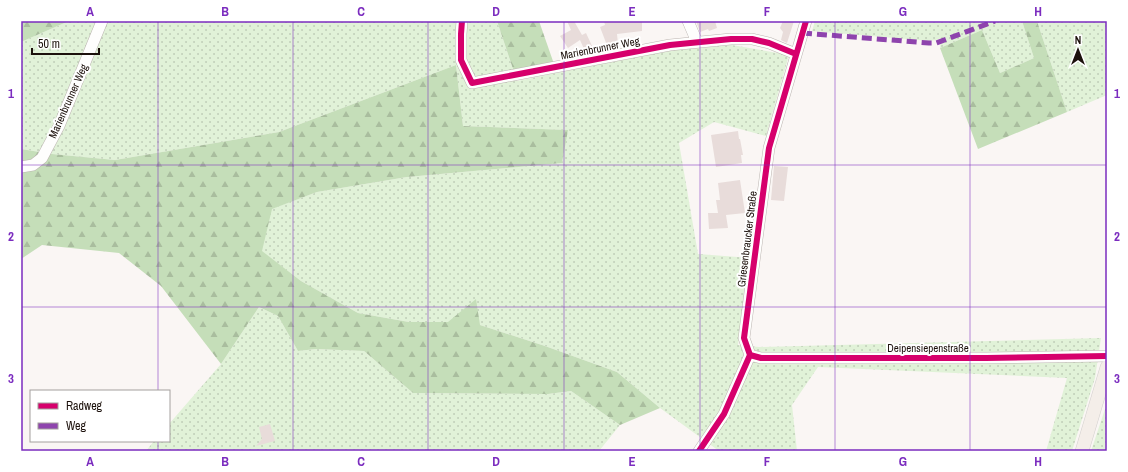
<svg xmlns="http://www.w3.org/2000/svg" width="1128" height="472" font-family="'Archivo Narrow',sans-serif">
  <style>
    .grass { fill: url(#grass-dots) }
    .forest { fill: url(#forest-firs) }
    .building { fill: #e8dcda }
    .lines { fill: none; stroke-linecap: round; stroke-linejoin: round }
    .minor-casing { stroke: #bcb5b1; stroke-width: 12 }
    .major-casing { stroke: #d4d1cf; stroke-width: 14 }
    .minor { stroke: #fefefd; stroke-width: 11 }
    .major { stroke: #f4eee9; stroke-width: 13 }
    .quiet { stroke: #8e44ad; stroke-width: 5; stroke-dasharray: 10 5; stroke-linecap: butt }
    .cycleway-casing { stroke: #fff; stroke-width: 8 }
    .cycleway { stroke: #d6006c; stroke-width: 6 }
    .grid { fill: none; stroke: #7b2cbf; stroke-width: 1; stroke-opacity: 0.55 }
    .labels { text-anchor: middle; stroke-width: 4; stroke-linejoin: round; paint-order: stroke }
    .street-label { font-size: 11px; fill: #1c110c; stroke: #fff }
    .neatline { fill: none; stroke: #7b2cbf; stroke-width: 1.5 }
    .grid-label { font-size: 13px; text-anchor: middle; font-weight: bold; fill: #7b2cbf }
  </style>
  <defs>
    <pattern id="grass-dots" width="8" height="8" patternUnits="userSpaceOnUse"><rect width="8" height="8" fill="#e1f2d8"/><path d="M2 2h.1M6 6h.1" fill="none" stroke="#c0ceb8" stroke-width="1.8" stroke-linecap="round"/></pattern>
    <pattern id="forest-firs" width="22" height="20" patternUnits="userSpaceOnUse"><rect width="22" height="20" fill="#c5deb9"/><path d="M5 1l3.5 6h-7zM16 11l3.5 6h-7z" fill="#a9bd9e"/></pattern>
  </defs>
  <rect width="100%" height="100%" fill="#faf6f4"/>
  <path class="grass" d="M69,21H497L517,81L665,51L732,45L789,55L766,136L714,122L679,143L698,254L751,258L738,345L759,347L1101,338L1095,378L1072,451H1046L1067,378L818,367L792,405L797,451H719L660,408L617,372L545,346L480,325L449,322H409L358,313L301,281L261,251L271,209L317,192L407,177L562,163L567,130L463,126L456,65L279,132L115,160L52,154L21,149V42Z
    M815,21H1022L1034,58L1000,73L982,30L940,48L941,39L930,41L812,31Z
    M1037,21H1107V95L1067,112Z
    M259,307L278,316L298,351L316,349L364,351L413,393L548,394L571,391L620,425L599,451H146L154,441H169V424L221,364Z
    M1107,403V451H1091Z"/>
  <path class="forest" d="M21,21H69L21,42Z
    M497,21H539L554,64L514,72Z
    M1022,21H1037L1067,112L978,149L940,48L982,30L1000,73L1034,58Z
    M456,65L463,126L568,130L562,163L407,177L317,192L272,209L262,251L301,281L358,313L409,322H448L476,299L480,325L545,346L617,372L660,408L620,425L571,391L548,394L413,393L364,351L316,349L298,351L278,316L259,307L221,364L161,286L119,253L42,245L21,259V149L52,154L115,160L279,132Z"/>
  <path class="building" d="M567,21H574L582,35L586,33L593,48L585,51L580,40L568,48L560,36L571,30Z
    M604,21H642V31L617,34L618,44L608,48L600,27L605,25Z
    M696,21H715L717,28L709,31L708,29L700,32Z
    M783,21H794L787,43L781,40L783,32L780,28Z
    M738,131L739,139H740L743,155H741L742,163L716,167L711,135Z
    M774,166L788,167L784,201L771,200Z
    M740,180L745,213L726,215L728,228L709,229L708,213H718L716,200H720L718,183Z
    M270,424L275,441L256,446L262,439L259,427Z"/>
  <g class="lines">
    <g class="minor-casing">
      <path id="minor" d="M462,21L461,34V60L472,83L670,45L731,39H752L769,43L796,54
        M688,21L697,42
        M21,167L33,165L42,158L59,126L102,21
        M750,355L761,358H986L1107,356
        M699,451L724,414L750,355L744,338L769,148L806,21"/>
    </g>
    <g class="major-casing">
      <path id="major" d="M1082,451L1107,367"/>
    </g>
    <use href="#minor" class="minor"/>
    <use href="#major" class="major"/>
    <path class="quiet" d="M802,33L929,43H936L995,21"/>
    <g class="cycleway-casing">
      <path id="cycleway" d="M462,21L461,34V60L472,83L670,45L731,39H752L769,43L796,54
        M750,355L761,358H986L1107,356
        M699,451L724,414L750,355L744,338L769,148L806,21"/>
    </g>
    <use href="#cycleway" class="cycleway"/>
  </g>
  <path class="grid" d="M158,21V391M293,21V451M428,21V451M564,21V451M700,21V451M835,21V451M970,21V451M21,165H1107M21,307H1107M158,441V451"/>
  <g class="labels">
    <g class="street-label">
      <text transform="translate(600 48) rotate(-11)" y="4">Marienbrunner Weg</text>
      <text transform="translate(68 101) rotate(-66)" y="4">Marienbrunner Weg</text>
      <text transform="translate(747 239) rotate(-83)" y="4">Griesenbraucker Straße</text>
      <text x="928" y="352">Deipensiepenstraße</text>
    </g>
  </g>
  <rect width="1128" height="472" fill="none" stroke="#ffffff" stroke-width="44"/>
  <rect x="30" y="390" width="140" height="52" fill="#ffffff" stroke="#a4a09e"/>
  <rect x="38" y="403" width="20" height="6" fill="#d6006c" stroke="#a4a09e"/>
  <text x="66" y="410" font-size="12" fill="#1c110c">Radweg</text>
  <rect x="38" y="423" width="20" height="6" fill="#8e44ad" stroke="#a4a09e"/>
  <text x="66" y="430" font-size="12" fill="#1c110c">Weg</text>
  <g transform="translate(1078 50)" stroke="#ffffff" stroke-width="3" paint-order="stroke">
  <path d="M0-3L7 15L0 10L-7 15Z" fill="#1c110c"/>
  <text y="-6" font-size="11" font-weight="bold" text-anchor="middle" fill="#1c110c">N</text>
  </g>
  <path d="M32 48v6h67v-6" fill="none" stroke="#1c110c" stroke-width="2"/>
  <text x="38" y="48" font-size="12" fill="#1c110c" stroke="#ffffff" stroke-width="3" paint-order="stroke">50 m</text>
  <rect x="22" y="22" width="1084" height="428" class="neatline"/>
  <g class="grid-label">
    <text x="90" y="16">A</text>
    <text x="225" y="16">B</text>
    <text x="361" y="16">C</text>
    <text x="496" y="16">D</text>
    <text x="632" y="16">E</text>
    <text x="767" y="16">F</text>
    <text x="903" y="16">G</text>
    <text x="1038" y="16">H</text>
    <text x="11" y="98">1</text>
    <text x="1117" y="98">1</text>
    <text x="11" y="241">2</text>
    <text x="1117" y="241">2</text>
    <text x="11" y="383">3</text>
    <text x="1117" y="383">3</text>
    <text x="90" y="466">A</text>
    <text x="225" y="466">B</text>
    <text x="361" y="466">C</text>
    <text x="496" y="466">D</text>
    <text x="632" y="466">E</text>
    <text x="767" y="466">F</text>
    <text x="903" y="466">G</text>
    <text x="1038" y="466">H</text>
  </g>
</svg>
